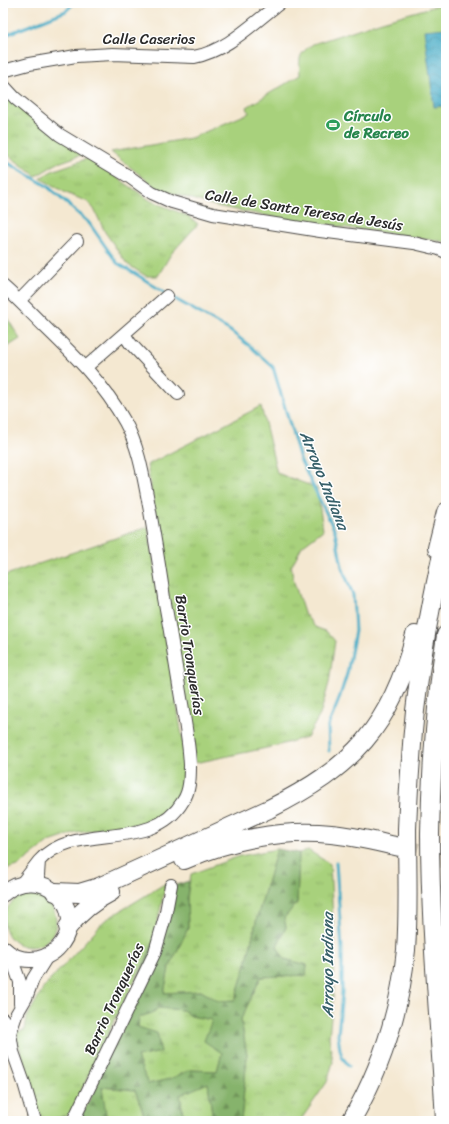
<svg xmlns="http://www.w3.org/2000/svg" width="449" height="1124" font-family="Sriracha,sans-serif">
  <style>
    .grass { fill: url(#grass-tufts); stroke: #6a7e54 }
    .forest { fill: url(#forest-firs); stroke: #586f4c; fill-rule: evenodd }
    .pitch { fill: #a8d17c; stroke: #6a7e54 }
    .water { fill: url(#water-waves); stroke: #396c78 }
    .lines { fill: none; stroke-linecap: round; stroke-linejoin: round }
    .stream { stroke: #47acc6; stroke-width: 3 }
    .highway-tunnel { stroke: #ccc2b0; stroke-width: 18; stroke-dasharray: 18 9; stroke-linecap: butt }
    .minor-casing { stroke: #494744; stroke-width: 14 }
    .major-casing { stroke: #494744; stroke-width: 17 }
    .highway-casing { stroke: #494744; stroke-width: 20 }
    .minor { stroke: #fff; stroke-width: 12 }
    .major { stroke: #fff; stroke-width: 15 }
    .highway { stroke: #fff; stroke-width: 18 }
    .labels { text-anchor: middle; stroke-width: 3; stroke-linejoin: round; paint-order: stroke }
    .street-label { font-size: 15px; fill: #2b2b2b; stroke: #fff }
    .leisure-label { font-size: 15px; font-weight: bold; fill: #27864d; stroke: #fff; text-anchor: start }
    .water-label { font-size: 16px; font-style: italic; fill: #365f69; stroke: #fff }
  </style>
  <defs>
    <pattern id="grass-tufts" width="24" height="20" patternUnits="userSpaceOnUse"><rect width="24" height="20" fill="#a8d17c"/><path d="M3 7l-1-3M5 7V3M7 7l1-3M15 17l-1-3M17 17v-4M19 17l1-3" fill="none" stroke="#91b46b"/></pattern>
    <pattern id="forest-firs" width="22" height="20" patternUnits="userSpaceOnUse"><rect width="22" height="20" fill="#86b36c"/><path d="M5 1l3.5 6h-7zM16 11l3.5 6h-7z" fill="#6e9259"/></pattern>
    <pattern id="water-waves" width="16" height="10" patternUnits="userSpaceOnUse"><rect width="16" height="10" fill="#47acc6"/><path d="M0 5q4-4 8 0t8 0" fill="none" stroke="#3b8ca1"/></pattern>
  </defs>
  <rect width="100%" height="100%" fill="#fff"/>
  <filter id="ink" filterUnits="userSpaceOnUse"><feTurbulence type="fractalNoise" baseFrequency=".025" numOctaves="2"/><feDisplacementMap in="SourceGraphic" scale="8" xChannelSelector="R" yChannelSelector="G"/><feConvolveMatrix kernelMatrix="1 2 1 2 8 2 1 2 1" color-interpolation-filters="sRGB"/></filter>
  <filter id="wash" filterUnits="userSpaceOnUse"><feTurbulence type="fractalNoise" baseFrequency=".012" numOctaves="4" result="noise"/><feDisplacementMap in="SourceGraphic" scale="16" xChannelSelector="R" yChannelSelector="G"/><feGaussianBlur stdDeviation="0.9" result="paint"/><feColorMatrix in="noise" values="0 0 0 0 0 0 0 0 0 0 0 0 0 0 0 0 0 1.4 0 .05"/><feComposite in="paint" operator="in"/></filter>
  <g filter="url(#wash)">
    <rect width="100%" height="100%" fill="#f4e8d1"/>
    <path class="grass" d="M3,94L84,154L58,163L36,176L3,151Z
      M89,158L151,201L188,216L198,224L171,254L158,276H146L127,264L105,232L94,209L88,202L66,193L40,178L52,171Z
      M261,406L277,473L317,488L323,530L302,546L291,567L294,582L304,613L315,627L327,632L335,641L329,683L320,715L307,737L276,746L195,763L147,465Z
      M148,527L186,761L184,792L152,822L76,833L49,842L18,866L3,870V576Z
      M277,849L257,918L245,968L235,1000L218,1001L201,991L164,993L169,968L188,928L187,897L191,874L240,856Z
      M308,850L330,864L334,939L333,974L334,988L329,1037L333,1062L327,1082L300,1121H241L247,1056L241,1019L261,977L306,975L307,965L284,959L277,946L286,927L284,918L297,903L299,853Z
      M166,883L152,947L116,1017L70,1115L42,1121L17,1039V1032L25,1030L27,1017L44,987L104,921Z
      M4 921a26 26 0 1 1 52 0a26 26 0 1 1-52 0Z
      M158,1008L183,1010L191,1016L212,1020L222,1053L217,1071L190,1070L170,1079L148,1084L137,1057L161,1052L138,1027L139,1017L152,1013Z
      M208,1082L213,1121H182L184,1120L180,1095Z
      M101,1087L135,1090L145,1118L141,1121H107Z"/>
    <path class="forest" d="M277,849L299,853L297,903L284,918L286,927L277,946L284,959L307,965L306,975L261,977L241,1019L247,1056L241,1121H213L208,1083L180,1095L184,1120L182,1121H141L145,1117L135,1090L102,1087L107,1121H78L91,1097L176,885L189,881L187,897L188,928L169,968L164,993L201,991L218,1001L235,1000L245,968L257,918ZM158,1008L183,1010L191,1016L212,1020L204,1041L222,1053L217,1071L190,1070L170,1079L148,1084L137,1057L161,1052L157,1033L138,1027L139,1017L152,1013Z"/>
    <path class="pitch" d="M446,3V242L277,218L216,206L158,189L111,152L191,138L249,113L247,107L300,75C299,58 298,54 313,44L382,21Z
      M3,311L20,339L7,347L3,340Z"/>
    <path class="water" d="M446,28V106L434,107L424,30Z"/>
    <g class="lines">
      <path class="stream" d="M3,36L66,11L74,3
        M3,160L47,186L89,223L117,263L139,276L165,293
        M170,296L229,330L251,347L273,367L300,459L335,531L342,567L353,595L355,631L347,674L338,702L328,726L329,751
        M336,862L342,949V992L338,1036L340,1049L342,1057L349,1066"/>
    </g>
  </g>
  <g filter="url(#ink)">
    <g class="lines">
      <path class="highway-tunnel" d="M400,847L446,860"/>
      <g class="minor-casing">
        <path id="minor" d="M3,71L29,64L76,56L113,54L194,57C227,51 253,23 280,3
          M3,85L15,98L60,135L128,176L152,193L172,202L213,214L320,231L414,243L439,249L446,252
          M3,286C18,299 31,313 45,327C76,357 104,384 125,422C140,449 144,481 150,511C155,540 160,569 164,598C170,629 175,661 180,692C184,716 189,741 190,765C190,777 190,791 183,801C152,854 75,820 39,861
          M19,301L77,241
          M124,334L130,343L178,394
          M86,367L167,296
          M22,883L39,861L38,875L39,884
          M10,954L20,982V1004
          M3,1019L6,1025L12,1028
          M35,1121L24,1083L13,1052L10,1033L16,1015L26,998L33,979L48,955
          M73,1121L155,952L165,917L171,885"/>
      </g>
      <g class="major-casing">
        <path id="major" d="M3,894C40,862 88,906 62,943C56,952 47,957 37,959C24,961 12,957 3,948"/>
      </g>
      <g class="highway-casing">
        <path id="highway" d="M437,548L446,512
          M184,860C229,840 281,829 331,834C354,836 377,842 400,847
          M55,892L79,893L99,887L269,809C353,767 391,727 415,635
          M68,927C81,911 93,901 111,892
          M351,1121C381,1069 400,1010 406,950C409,909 407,869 407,829C408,806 409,782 411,759C415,684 429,610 446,536
          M445,1121C440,1026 430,930 430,834C431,768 436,701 446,635"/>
      </g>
      <use href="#minor" class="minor"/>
      <use href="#major" class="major"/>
      <use href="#highway" class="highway"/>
    </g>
  </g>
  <defs>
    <g id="stadium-bare" transform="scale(1.08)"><path d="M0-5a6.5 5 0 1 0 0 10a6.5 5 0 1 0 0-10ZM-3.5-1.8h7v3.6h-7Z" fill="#2e9e5b" stroke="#fff" stroke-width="2.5" paint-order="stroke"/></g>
  </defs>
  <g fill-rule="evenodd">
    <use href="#stadium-bare" x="333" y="125"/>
  </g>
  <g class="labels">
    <g class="street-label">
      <text x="149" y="44">Calle Caserios</text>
      <text transform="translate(304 210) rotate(9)" y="5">Calle de Santa Teresa de Jesús</text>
      <text transform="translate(190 655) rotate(81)" y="5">Barrio Tronquerías</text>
      <text transform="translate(114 999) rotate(-65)" y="5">Barrio Tronquerías</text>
    </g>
    <g class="leisure-label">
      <text x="344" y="121">Círculo<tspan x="344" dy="17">de Recreo</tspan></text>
    </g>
    <g class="water-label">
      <text transform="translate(325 480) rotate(68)" y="6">Arroyo Indiana</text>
      <text transform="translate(327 965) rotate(-90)" y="6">Arroyo Indiana</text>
    </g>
  </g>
  <rect width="449" height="1124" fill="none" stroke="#fff" stroke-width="16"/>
</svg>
